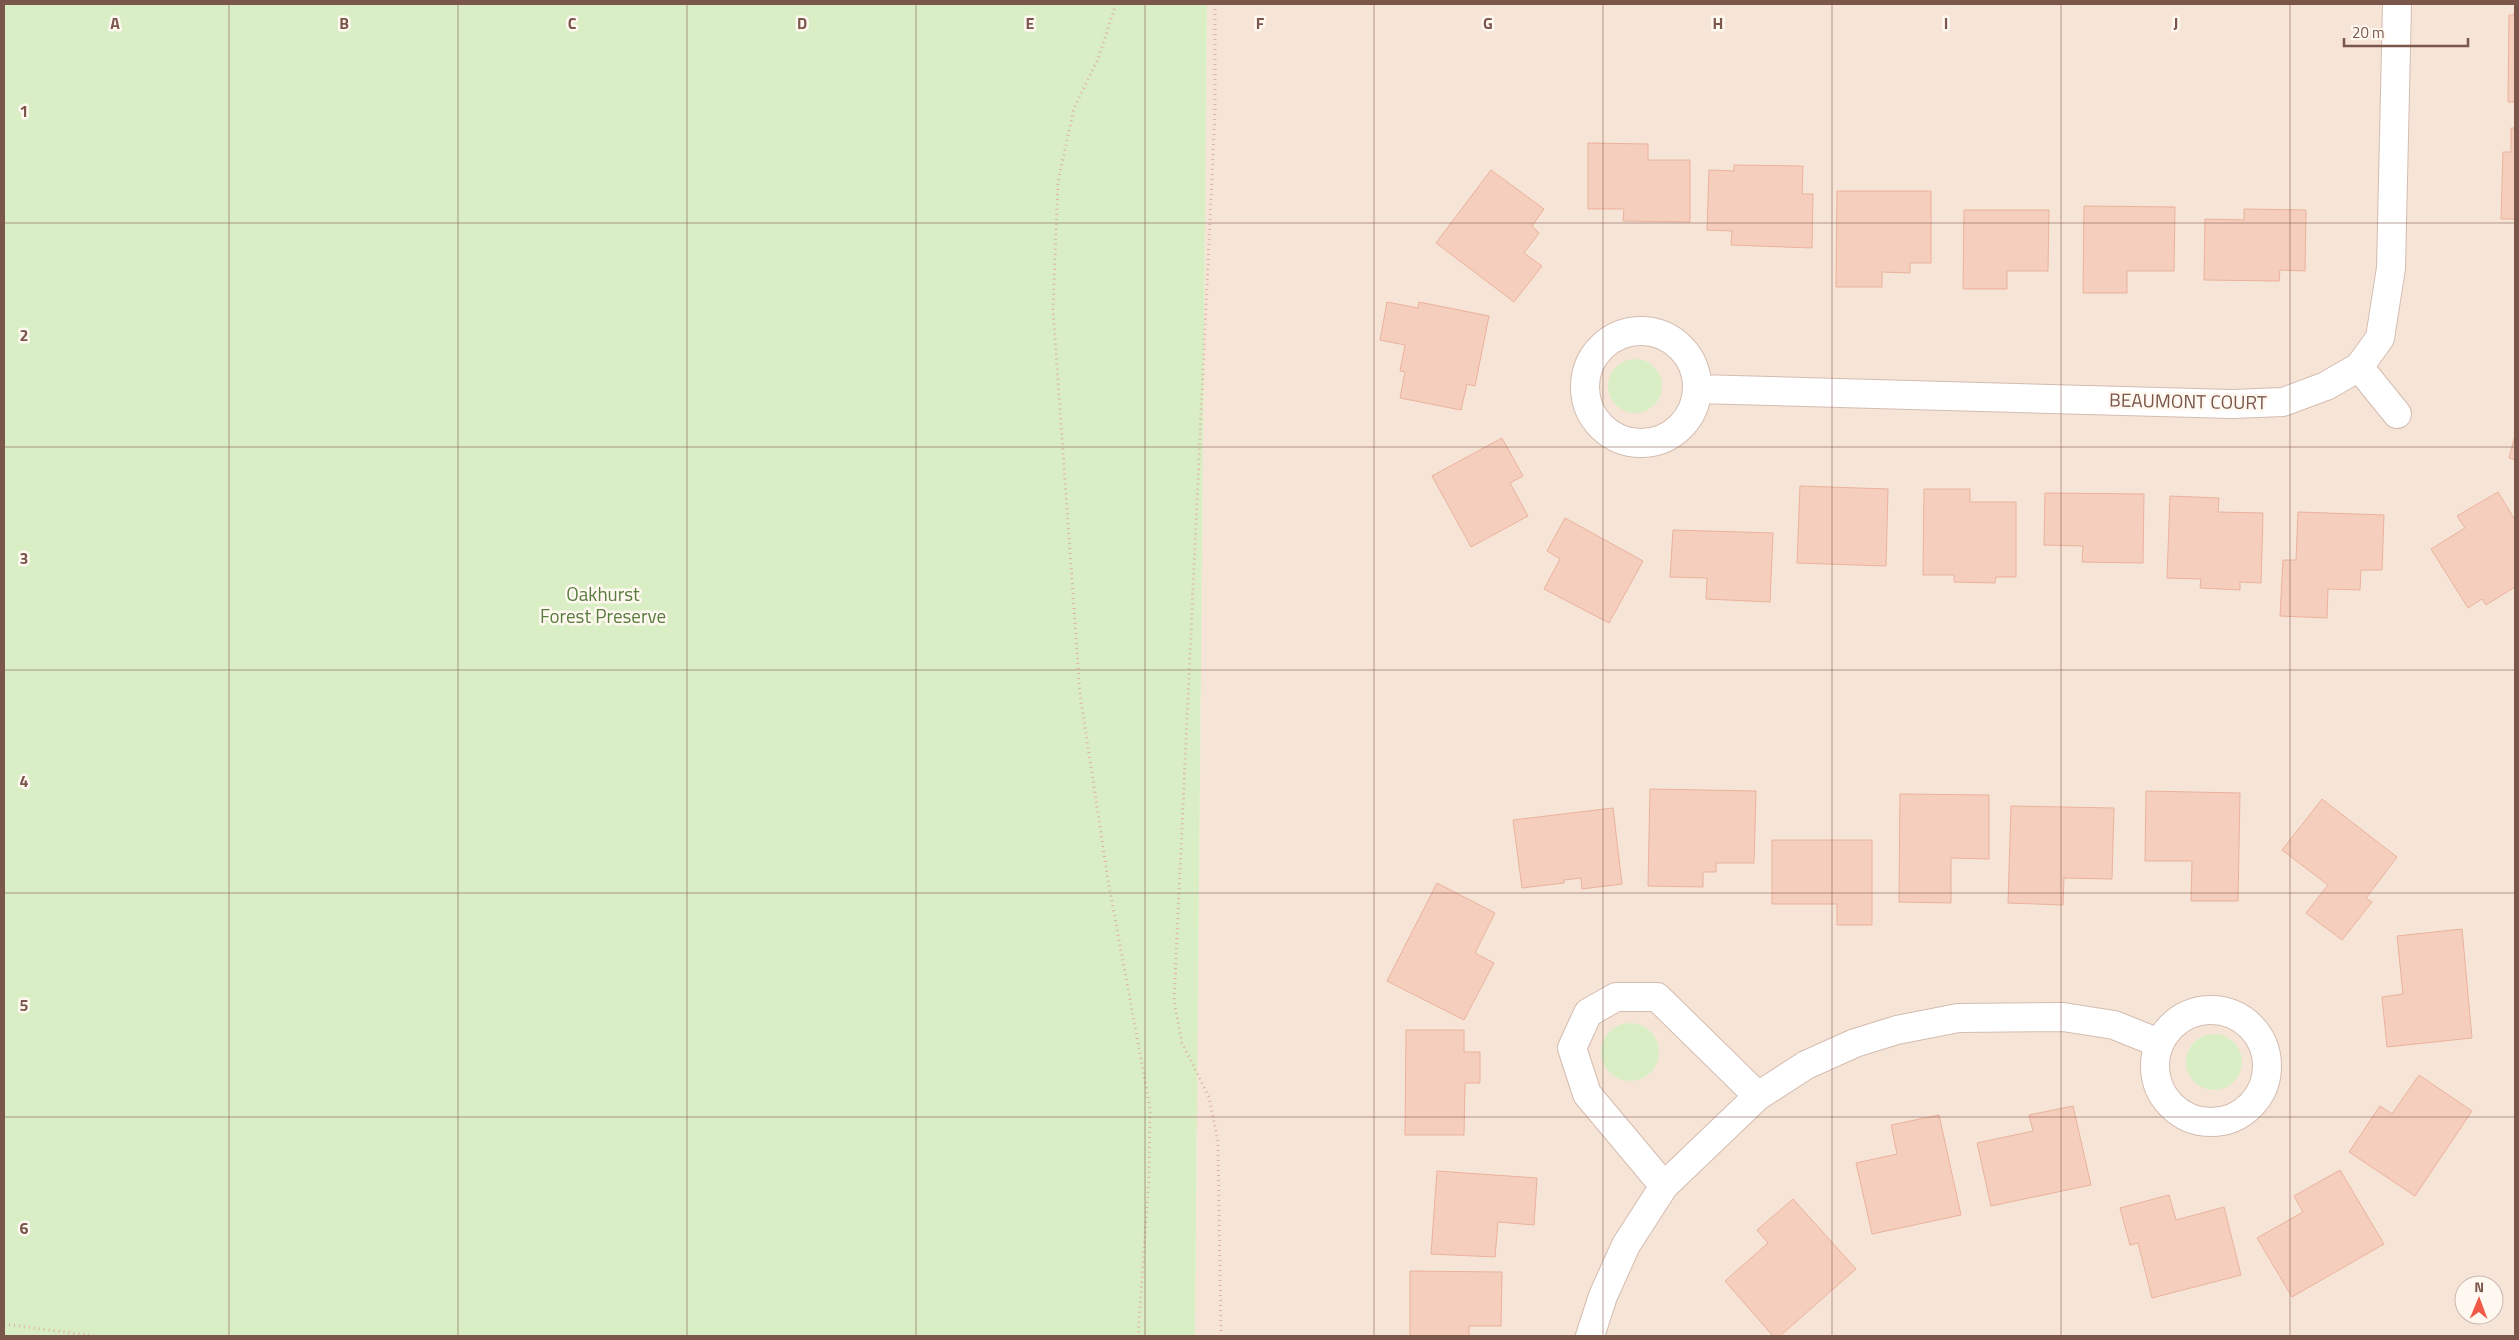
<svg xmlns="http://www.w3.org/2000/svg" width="2519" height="1340" font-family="'Titillium Web',sans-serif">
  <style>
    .residential { fill: #f6e5d7; fill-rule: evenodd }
    .green { fill: #daeec5 }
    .building { fill: #f6cebe; stroke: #eab29d }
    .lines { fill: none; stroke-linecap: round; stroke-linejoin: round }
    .minor-casing { stroke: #d4bcb0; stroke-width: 30 }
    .path { stroke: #dcb1a0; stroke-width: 3; stroke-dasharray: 1 4; stroke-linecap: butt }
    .minor { stroke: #fff; stroke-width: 28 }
    .grid { fill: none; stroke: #7b564a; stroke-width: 1; stroke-opacity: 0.55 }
    .labels { text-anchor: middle; stroke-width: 5; stroke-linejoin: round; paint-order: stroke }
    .street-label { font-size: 19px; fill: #7b564a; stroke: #fff8f1 }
    .park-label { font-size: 19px; fill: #577c3d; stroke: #fff8f1 }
    .grid-label { font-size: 16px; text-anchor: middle; font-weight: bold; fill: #7b564a; stroke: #fff8f1; stroke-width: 5; stroke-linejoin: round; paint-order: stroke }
  </style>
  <rect width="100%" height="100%" fill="#fef4e9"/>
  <path class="residential" d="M1207,4H2515V1336H1195ZM2464,1285H2494V1315H2464Z"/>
  <path class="green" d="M4,4H1207L1195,1336H4Z
    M1608 386a27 27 0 1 1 54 0a27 27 0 1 1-54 0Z
    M1601 1052a29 29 0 1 1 58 0a29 29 0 1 1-58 0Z
    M2186 1062a28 28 0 1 1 56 0a28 28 0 1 1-56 0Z"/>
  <path class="building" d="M2515,4V102H2508L2509,15H2514Z
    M2511,128H2515V219H2501L2503,152H2511Z
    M1588,143L1648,144V160H1690V222L1623,221L1624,209H1588Z
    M1734,165L1803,166L1802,194H1813L1812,248L1731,245L1732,231L1707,230L1709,170L1734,171Z
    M1491,170L1544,209L1532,226L1539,233L1524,253L1542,266L1514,302L1436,243Z
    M1837,191H1931V263H1910V273L1882,272V287H1836Z
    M2084,206L2175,207L2174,271H2127V293H2083Z
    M2244,209L2306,210L2305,271L2280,270L2279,281L2204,280L2205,219L2244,220Z
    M1964,210H2049L2048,271H2007V289H1963Z
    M1387,302L1418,308L1419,302L1489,316L1475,386L1467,384L1461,410L1400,398L1405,372L1400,371L1405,345L1380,340Z
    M2515,435V460L2509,458Z
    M1502,438L1523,476L1510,483L1528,516L1471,547L1432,476Z
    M1800,486L1888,489L1886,566L1797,563Z
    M1924,489H1970V502H2016V577H1996L1995,583L1954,582V575H1923Z
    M2498,492L2515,520V587L2486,605L2482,599L2468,608L2431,549L2465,528L2457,516Z
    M2045,493L2144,494L2143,563L2082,562L2083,546L2044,545Z
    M2170,496L2219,498L2218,512L2263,513L2261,583L2240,582V590L2200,588L2201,579L2167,578Z
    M2298,512L2384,515L2382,570H2361L2360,590L2328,589L2327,618L2280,616L2283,560H2296Z
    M1565,518L1643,561L1609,623L1544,589L1560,559L1547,551Z
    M1673,530L1773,533L1770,602L1706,599L1707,578L1670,577Z
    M1650,789L1756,791L1754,863H1716V872H1703V887L1648,886Z
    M2146,791L2240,793L2238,901H2191L2192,861H2145Z
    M1900,794L1989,795V859L1951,858V903L1899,902Z
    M2322,799L2397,857L2366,898L2372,902L2342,940L2306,913L2328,885L2282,850Z
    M2011,806L2114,808L2112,879L2064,878L2063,905L2008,903Z
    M1613,808L1622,884L1582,889L1581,878L1564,880V883L1522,888L1513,820Z
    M1772,840H1872V925H1837V904H1772Z
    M1437,883L1495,913L1475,953L1494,963L1464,1020L1387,981Z
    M2462,929L2472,1038L2387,1047L2382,997L2403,994L2397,936Z
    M1406,1030H1464V1052H1480V1083H1465L1464,1135H1405Z
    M2419,1075L2472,1111L2415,1196L2349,1152L2380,1106L2392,1114Z
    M2073,1106L2091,1185L1991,1206L1977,1143L2033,1131L2029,1115Z
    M1939,1115L1961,1215L1872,1234L1856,1163L1897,1154L1891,1125Z
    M2340,1170L2384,1244L2292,1297L2257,1238L2303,1212L2294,1196Z
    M1437,1171L1537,1178L1534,1225L1498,1222L1495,1257L1431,1254Z
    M2169,1195L2176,1220L2224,1207L2241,1275L2152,1298L2138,1243L2130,1245L2120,1208Z
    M1793,1199L1856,1269L1780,1336H1773L1725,1281L1768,1243L1757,1230Z
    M1410,1271L1502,1272L1501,1326H1469V1336H1410Z"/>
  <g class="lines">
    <g class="minor-casing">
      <path id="minor" d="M1585 387a56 56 0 1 1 112 0a56 56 0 1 1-112 0Z
        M2359,367L2397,414
        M1698,389L2232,404L2283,402L2326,386L2359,367L2380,338L2391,268L2397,4
        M2155 1066a56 56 0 1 1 112 0a56 56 0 1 1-112 0Z
        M1664,1186L1587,1094L1572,1048L1588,1013L1616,997H1657L1758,1096
        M1590,1336L1603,1296L1626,1245L1664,1186L1758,1096L1806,1065L1855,1043L1897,1030L1958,1018L2063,1017L2114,1025L2159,1043"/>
    </g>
    <path class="path" d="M1116,4L1098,59L1074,108L1058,181L1053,310L1080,694L1108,880L1150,1108L1149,1178L1138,1336
      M1215,4V111L1174,1001L1182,1043L1209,1097L1218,1142L1221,1336
      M4,1324L94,1336"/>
    <use href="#minor" class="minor"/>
  </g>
  <path class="grid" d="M229,4V1336M458,4V1336M687,4V1336M916,4V1336M1145,4V1336M1374,4V1336M1603,4V1336M1832,4V1336M2061,4V1336M2290,4V1336M4,223H2515M4,447H2515M4,670H2515M4,893H2515M4,1117H2515"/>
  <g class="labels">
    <g class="street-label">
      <text transform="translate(2188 401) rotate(1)" y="7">BEAUMONT COURT</text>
    </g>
    <g class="park-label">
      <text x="603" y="601">Oakhurst<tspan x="603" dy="22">Forest Preserve</tspan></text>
    </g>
  </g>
  <g class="grid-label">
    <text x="115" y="29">A</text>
    <text x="344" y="29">B</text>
    <text x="572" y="29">C</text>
    <text x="802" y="29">D</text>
    <text x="1030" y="29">E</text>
    <text x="1260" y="29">F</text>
    <text x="1488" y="29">G</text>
    <text x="1718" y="29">H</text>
    <text x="1946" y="29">I</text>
    <text x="2176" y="29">J</text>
    <text x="24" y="117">1</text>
    <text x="24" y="341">2</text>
    <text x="24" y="564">3</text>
    <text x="24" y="787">4</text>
    <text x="24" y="1011">5</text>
    <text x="24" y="1234">6</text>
  </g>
  <rect width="2519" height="1340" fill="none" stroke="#7b564a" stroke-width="10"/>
  <g transform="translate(2479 1300) rotate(1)"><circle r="24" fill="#fff8f1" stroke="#cab7ae"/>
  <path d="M0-4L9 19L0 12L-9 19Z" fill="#f05946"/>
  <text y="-8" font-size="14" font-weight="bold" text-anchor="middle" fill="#7b564a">N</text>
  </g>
  <path d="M2344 38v8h124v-8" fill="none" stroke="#7b564a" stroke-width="2.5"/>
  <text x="2352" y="38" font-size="15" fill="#7b564a" stroke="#fff8f1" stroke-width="4" paint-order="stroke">20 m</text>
</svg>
